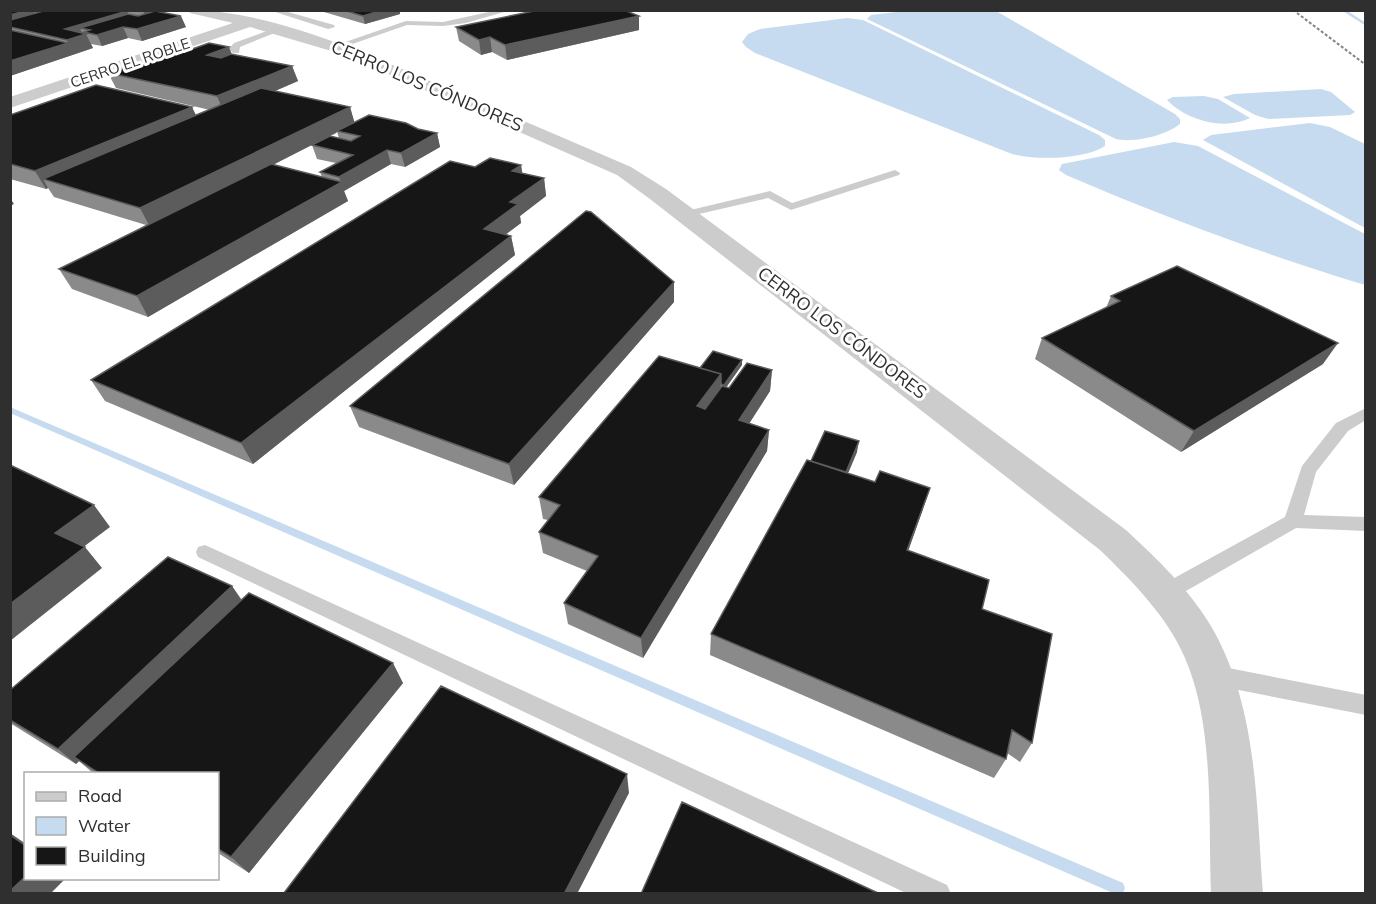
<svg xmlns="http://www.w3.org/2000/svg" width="1376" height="904" font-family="Mulish,sans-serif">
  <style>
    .water { fill: #c6dbef }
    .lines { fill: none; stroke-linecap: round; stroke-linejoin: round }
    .stream { fill: #c6dbef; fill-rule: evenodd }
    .lane { fill: #ccc; fill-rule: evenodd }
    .street { fill: #ccc; fill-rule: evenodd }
    .rail { stroke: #848484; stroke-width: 2; stroke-dasharray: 3 2; stroke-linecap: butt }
    .wall { fill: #8a8a8a; fill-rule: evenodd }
    .shaded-wall { fill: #5c5c5c }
    .building { fill: #161616; stroke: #5c5c5c; stroke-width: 1.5 }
    .labels { text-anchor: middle; stroke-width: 6; stroke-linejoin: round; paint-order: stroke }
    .far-street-label { font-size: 15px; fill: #2f2f2f; stroke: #fff }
    .street-label { font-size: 18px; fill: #2f2f2f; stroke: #fff }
  </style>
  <rect width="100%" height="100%" fill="#fff"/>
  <path class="water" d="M913,10L996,11L1175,114L1180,119V124C1165,136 1134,143 1116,139L867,19L871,15Z
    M847,18L863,20L1099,135L1105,140V146C1083,160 1036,160 1012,154L755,53L746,47L742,42L748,34L760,29Z
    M1321,89L1331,92L1355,112L1350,115L1268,119L1255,115L1223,97L1234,94Z
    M1204,96L1218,99L1250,118C1224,131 1186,120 1167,100L1173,97Z
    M1310,123L1330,127L1365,144V228L1203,140L1211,135Z
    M1174,142L1198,146L1365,234V285C1263,254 1164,217 1066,175L1059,170L1062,164Z"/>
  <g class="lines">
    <path class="stream" d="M1346,10L1366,23V26L1341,10Z
      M10,407L1123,883L1125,888L1123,893H1113L10,413Z"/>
    <path class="lane" d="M281,10L334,25L335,27L328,29L272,11Z
      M498,10H511L466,23L443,26L407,25L338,49L331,47L406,21L443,22Z
      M275,28L282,30L240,47L239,53H233L229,49L234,43Z
      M895,170L900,173L899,175L791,210L768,198L686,217L680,214L682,212L770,191L792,203Z
      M1366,408V420L1348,431L1316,472L1304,515L1366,517V531L1296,528L1172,599L1165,601L1158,599L1155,593L1158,587L1285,517L1302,466L1336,423Z
      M205,545L947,885L951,894H908L198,557L196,552L198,547Z
      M1213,665L1366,695V715L1213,685L1205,682L1202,675L1205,668Z"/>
    <path class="street" d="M188,10C269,10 368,54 442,86C505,113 568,140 631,167L666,189L1126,530C1157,559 1189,589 1211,626C1258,707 1256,803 1263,894H1211C1208,819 1215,727 1185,658C1167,616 1132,581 1100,550L650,199L617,175L345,55L250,27L10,108V97L233,23L190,13Z"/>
    <path class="rail" d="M1293,10L1366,65"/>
  </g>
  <path class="wall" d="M10,10H156L186,27L142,41L128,38L102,46L91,44L93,48L10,76Z
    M317,10H400V14L365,24Z
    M639,16V30L507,60L492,52L481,55L459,41L456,27Z
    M184,52L232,54L292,66L298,81L275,91L350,107L354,122L418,129L437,133L440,147L405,167L391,164L344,191L348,201L148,317L72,289L59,269L146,225L54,197L48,188L46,189L10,179V115L192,107L196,115L210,110L116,88L108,73ZM337,132L339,138L330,136L335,134ZM316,143L312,145L317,159L336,163L320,172L322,177L273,165Z
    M521,165L522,173L544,178L546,196L520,216L521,223L506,234L511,236L515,255L253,464L105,401L91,380L475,167Z
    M674,282V302L514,485L359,427L350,406Z
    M1111,296L1323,364L1181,452L1035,359L1042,338L1106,308Z
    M742,365L726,388H729L772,370L770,391L749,423L769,430L767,451L643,658L568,624L564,603L587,571L543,553L539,532L548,520L543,519L539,497L700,368Z
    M857,452L848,473L923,509L908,551L982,609L1032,743L1020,762L1007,753L1006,759L994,778L710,655L711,634L811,461Z
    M232,586L242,600L403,683L249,873L218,853V774H94L79,761L76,764L10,723V690Z"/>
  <path class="shaded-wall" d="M29,10H33L38,20L10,27V15Z
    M147,10H156L161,22L150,25L143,11Z
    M383,10H400V14L365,24L363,16Z
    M127,11L133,25L123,27L128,38L102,46L97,35L90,30L80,28L83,35L86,34L93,48L10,76V61L68,43L67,40L65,29Z
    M181,16L186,27L142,41L137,29Z
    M639,16V30L507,60L505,45Z
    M490,37L492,52L481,55L479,40Z
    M229,47L235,62L207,55Z
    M292,66L298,81L224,113L217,96Z
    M192,107L199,123L43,179L48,188L46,189L35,171Z
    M350,107L355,124L337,131V132L150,227L140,208Z
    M437,133L440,147L405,167L401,153Z
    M387,150L391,164L344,191L348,201L148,317L137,296L341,183L339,177Z
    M521,165L524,183L512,171Z
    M544,178L546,196L520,216L521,223L488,248L484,229L510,202Z
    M10,198L14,204L10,206Z
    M511,236L515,255L253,464L241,443Z
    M674,282V302L514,485L509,464Z
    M1338,343L1323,364L1181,452L1194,431Z
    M742,360V365L724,390V385Z
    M772,370L770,391L738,441L739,420Z
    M721,374L720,395L697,428V406Z
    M769,430L767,451L643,658L641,638Z
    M859,441L857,452L844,483L846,472Z
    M930,488L923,509L901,571L907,550Z
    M94,505L110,527L74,554L55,533Z
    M85,547L102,568L10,641V604Z
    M232,586L243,603L74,757L79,761L76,764L58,749Z
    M393,663L403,683L249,873L231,857Z
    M627,774L629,793L577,894H564Z
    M10,833L26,844V846L10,835Z
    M26,876V879H65L50,894H10V891Z"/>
  <path class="building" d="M10,10H29L10,15Z
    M34,10H147L143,11H127L65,29L86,34L67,40L10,27V20L40,12Z
    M343,10H383L363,16Z
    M539,10H624L639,16L505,45L490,37L479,40L456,27Z
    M155,11L181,16L137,29L123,27L97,35L84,32L90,30L80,28L128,14L138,16Z
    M10,30L68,43L10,61Z
    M209,43L229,47L207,55L221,58L231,54L292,66L217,96L108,73L174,50L184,52Z
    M96,85L192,107L35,171L10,164V115Z
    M261,88L350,107L140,208L43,179Z
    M369,115L406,123L418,129L437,133L401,153L387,150L339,177L320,172L353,155L312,145L330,136L351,141L360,136L337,131Z
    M490,158L521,165L512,171L544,178L510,202L518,204L484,229L511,236L241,443L91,380L450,161L475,167Z
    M271,164L342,182L137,296L59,269Z
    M586,211L591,212L674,282L509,464L350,406Z
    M1177,266L1338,343L1194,431L1042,338L1120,301L1111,296Z
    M713,351L742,360L724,385L721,384V374L700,368Z
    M659,356L721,374L697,406L705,409L722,386L729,388L747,363L772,370L739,420L769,430L641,638L564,603L598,556L539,532L560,505L539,497Z
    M825,431L859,441L846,472L811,461Z
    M807,460L875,482L880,471L930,488L907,550L989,580L982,609L1052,634L1032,743L1012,730L1006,759L711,634Z
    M10,465L94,505L55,533L85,547L10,604Z
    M168,557L232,586L58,749L10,720V690Z
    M249,593L393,663L231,857L218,849V774H100L74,757Z
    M441,686L627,774L564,894H285L284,893Z
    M682,802L880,894H641Z
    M10,835L26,846V876L10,891Z"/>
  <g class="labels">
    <g class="far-street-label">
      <text transform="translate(130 63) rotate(-19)" y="5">CERRO EL ROBLE</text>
    </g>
    <g class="street-label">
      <text transform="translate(427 86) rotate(23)" y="6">CERRO LOS CÓNDORES</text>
      <text transform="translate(842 333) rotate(37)" y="6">CERRO LOS CÓNDORES</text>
    </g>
  </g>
  <rect width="1376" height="904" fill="none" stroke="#2f2f2f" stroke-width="24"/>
  <rect x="24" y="772" width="195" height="108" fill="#ffffff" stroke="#acacac" stroke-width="1.5"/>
  <rect x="36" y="792" width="30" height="9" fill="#cccccc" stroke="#acacac" stroke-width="1.5"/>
  <text x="78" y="802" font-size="18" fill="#2f2f2f">Road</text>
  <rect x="36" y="817" width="30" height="18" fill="#c6dbef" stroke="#acacac" stroke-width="1.5"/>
  <text x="78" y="832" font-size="18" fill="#2f2f2f">Water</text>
  <rect x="36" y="847" width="30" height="18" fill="#161616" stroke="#acacac" stroke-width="1.5"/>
  <text x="78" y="862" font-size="18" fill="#2f2f2f">Building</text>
</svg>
